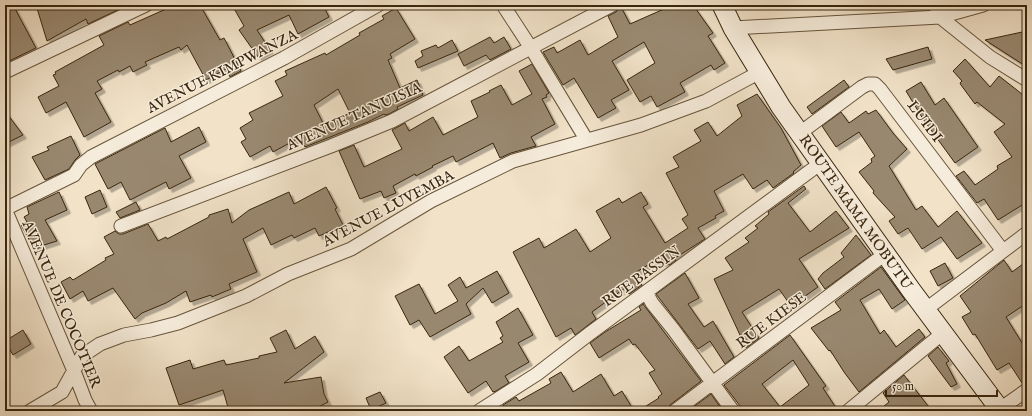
<svg xmlns="http://www.w3.org/2000/svg" width="1032" height="416" font-family="'IM FELL English',serif">
  <style>
    .building { fill: #99886f; stroke: #39260e; fill-rule: evenodd; filter: url(#shadow) }
    .lines { fill: none; stroke-linecap: round; stroke-linejoin: round }
    .street-casing { stroke: #67553c; stroke-width: 15 }
    .secondary-casing { stroke: #39260e; stroke-width: 21 }
    .street { stroke: #f6ecdb; stroke-width: 13 }
    .secondary { stroke: #f6ecdb; stroke-width: 19 }
    .labels { text-anchor: middle; stroke-width: 3; stroke-linejoin: round; paint-order: stroke }
    .street-label { font-size: 15px; fill: #39260e; stroke: #f6ecdb }
  </style>
  <defs>
    <filter id="shadow"><feDropShadow dx="3.5" dy="3.5" stdDeviation="0" flood-color="#0004"/></filter>
  </defs>
  <rect width="100%" height="100%" fill="#f1e2c8"/>
  <filter id="stains"><feTurbulence type="fractalNoise" baseFrequency=".005" numOctaves="4"/><feColorMatrix values="0 0 0 0 .2 0 0 0 0 .09 0 0 0 0 .02 0 0 0 .5 -.17"/></filter>
  <radialGradient id="worn" r=".72"><stop offset=".6" stop-color="#630" stop-opacity="0"/><stop offset="1" stop-color="#630" stop-opacity=".3"/></radialGradient>
  <path class="building" d="M5,5H13L36,48L5,63Z
    M36,5H120L122,8L88,24L86,19L47,41Z
    M175,5H177L181,10L190,5H200L220,40L224,38L241,71L230,77L226,69L206,80L187,45L181,50L179,47L145,62L147,65L133,72L130,66L119,72L118,70L97,81L102,89L95,93L111,122L84,137L66,102L46,113L38,97L59,86L53,75L56,74L55,72L104,45L99,36L128,22L130,25Z
    M232,5H323L329,17L298,34L289,15L257,30L270,50L258,57L239,30L244,26Z
    M673,5H693L713,33L708,36L725,63L714,70L711,65L680,83L685,92L657,107L651,96L640,102L627,80L655,63L644,42L612,61L629,90L611,100L616,108L598,118L574,78L563,85L543,52L554,47L557,53L580,40L588,55L618,37L608,16L616,12L619,8L621,7L630,24Z
    M396,8L415,39L390,54L392,58L388,60L400,88L417,80L423,95L397,107L398,109L389,114L385,115L384,114L368,122L305,147L299,138L273,152L270,146L250,157L241,142L246,139L240,128L253,120L249,113L283,96L275,81L287,75L285,71L325,53L326,55L360,35L359,33L384,19L382,16ZM338,89L350,113L324,125L314,105Z
    M1027,31V67L985,40Z
    M490,37L494,43L504,37L511,49L490,60L486,55L464,66L458,54Z
    M452,40L458,51L418,68L415,61L423,56L421,51L436,45L438,48Z
    M928,47L932,59L893,70L886,59Z
    M965,59L990,87L999,76L1027,98V202L998,220L984,199L977,203L956,176L964,171L975,185L998,169L997,166L1012,157L994,132L1005,124L977,102L975,104L961,85L960,83L962,81L953,71Z
    M532,64L549,93L546,95L547,97L542,99L555,124L531,137L536,146L511,153L500,158L493,143L456,162L453,156L432,166L433,167L416,176L415,174L393,186L396,193L384,198L381,191L360,199L339,151L354,145L364,167L402,149L392,130L405,123L409,131L433,117L443,135L478,117L471,101L490,92L489,91L501,85L512,105L532,94L519,71Z
    M844,80L849,87L812,114L807,107Z
    M921,82L935,105L944,98L978,147L955,163L923,119L906,91Z
    M757,94L781,128L801,165L793,172L794,173L773,188L767,180L753,189L743,174L714,191L724,211L715,216L716,218L698,228L705,239L675,258L676,260L670,265L658,261L653,262L633,274L642,285L629,294L625,288L592,312L596,319L578,333L575,335L571,328L556,337L513,252L539,238L544,248L576,229L590,252L611,238L596,211L619,198L622,203L641,192L648,204L643,207L665,243L688,228L682,219L688,215L666,173L679,167L673,157L701,141L694,130L708,122L717,136L742,116L737,105Z
    M876,110L893,133L907,149L889,166L916,210L922,206L938,227L957,211L982,243L957,259L941,237L922,249L908,228L898,234L889,221L895,217L873,193L874,191L859,172L872,162L871,159L875,156L859,132L836,147L822,126L841,112L849,123L866,111L868,114Z
    M5,111L23,135L5,144Z
    M199,127L206,142L179,156L191,178L169,189L166,182L130,200L121,182L108,189L95,164L165,128L171,142Z
    M71,136L80,155L75,160L69,169L45,180L32,157L49,150L47,147Z
    M804,186L806,189L788,203L810,232L836,211L849,228L799,259L818,287L791,306L779,289L742,312L759,338L746,348L714,279L733,270L725,258L749,242L745,238L758,228L755,226L769,214L768,212Z
    M326,187L337,208L335,209L343,225L319,236L315,228L294,238L292,235L271,245L263,228L243,239L257,272L229,284L231,289L212,297L211,295L190,302L186,291L166,303L142,313L135,319L113,288L88,301L83,291L70,299L61,282L70,277L73,280L106,260L105,258L114,254L104,237L115,231L119,234H123L148,224L158,241L166,237L167,239L209,217V215L228,209L232,223L249,210L289,192L294,204Z
    M100,190L107,207L92,214L85,197Z
    M59,192L67,210L45,220L57,241L44,245L35,250L21,225L27,222L24,217L29,214L27,207Z
    M136,202L140,210L120,218L116,212Z
    M856,235L871,255L825,289L818,279L823,273L844,257L841,253Z
    M1004,260L1012,272L1027,261V303L1006,317L1027,351V382L1022,383L1009,363L997,370L975,334L973,335L962,317L971,312L960,296Z
    M945,263L953,278L938,286L930,271Z
    M881,267L905,300L892,309L879,289L860,300L880,334L884,330L896,347L919,329L925,337L859,392L844,372L830,350L829,351L811,328L841,310L835,302Z
    M497,271L509,293L492,303L483,288L466,304L471,314L430,337L419,320L410,325L395,296L419,284L435,314L458,301L448,285L460,277L466,288Z
    M685,273L699,298L688,304L704,327L713,321L734,357L725,364L710,341L698,349L656,294Z
    M643,304L701,381L670,405L667,411H638L659,398L658,397L662,394L649,373L655,370L635,344L633,345L629,339L599,358L590,343L605,332L641,310L639,307Z
    M518,308L533,335L518,343L529,362L505,376L509,383L496,391L493,392L486,381L468,393L444,357L459,346L469,361L503,342L500,338L503,336L496,322Z
    M23,330L31,344L13,355L5,341Z
    M286,330L295,349L315,336L324,352L284,383L321,377L324,394L328,402L311,411H229L223,390L179,405L166,368L190,360L193,369L224,360L226,365L259,358V356L277,352L270,338Z
    M790,335L826,386L823,388L838,411H744L724,385ZM793,360L809,385L780,407L762,384Z
    M938,347L949,361L946,363L957,384L951,387L928,356Z
    M561,372L573,392L601,374L614,396L622,391L634,411H501L505,409L503,405L516,397L519,401L551,383L549,379Z
    M904,375L932,411H878L889,402L883,393Z
    M380,392L386,403L371,410L366,398Z
    M711,394L723,411H688Z"/>
  <g class="lines">
    <g class="street-casing">
      <path id="street" d="M503,5L531,48L586,139
        M935,5L940,17L990,57L1027,80
        M733,28L940,17L983,5
        M5,72L146,5
        M800,133L862,87L868,84H875L880,89L1003,251
        M5,209L74,175L81,165L91,157L284,58L378,5
        M5,209L74,371L85,400L91,411
        M121,226L331,146L392,121L612,5
        M646,292L652,303L673,329L733,411
        M925,310L1027,233
        M1000,409L1027,390
        M30,411L62,392L82,356L100,344L124,335L151,330L178,323L246,296L288,274L351,249L431,201L513,161L641,125L706,101L760,72
        M479,411L537,374L589,334L821,163
        M675,411L885,254
        M848,411L943,333"/>
    </g>
    <g class="secondary-casing">
      <path id="secondary" d="M722,5L733,28L781,107L911,290L1001,411"/>
    </g>
    <use href="#street" class="street"/>
    <use href="#secondary" class="secondary"/>
  </g>
  <g class="labels">
    <g class="street-label">
      <text transform="translate(222 71) rotate(-27)" y="5">AVENUE KIMPWANZA</text>
      <text transform="translate(354 116) rotate(-24)" y="5">AVENUE TANUISIA</text>
      <text transform="translate(925 121) rotate(53)" y="5">LUIDI</text>
      <text transform="translate(388 208) rotate(-28)" y="5">AVENUE LUVEMBA</text>
      <text transform="translate(856 212) rotate(55)" y="5">ROUTE MAMA MOBUTU</text>
      <text transform="translate(641 276) rotate(-36)" y="5">RUE BASSIN</text>
      <text transform="translate(62 304) rotate(67)" y="5">AVENUE DE COCOTIER</text>
      <text transform="translate(771 320) rotate(-37)" y="5">RUE KIESE</text>
    </g>
  </g>
  <rect width="1032" height="416" fill="none" stroke="#f1e2c8" stroke-width="20"/>
  <rect x="6" y="6" width="1020" height="404" fill="none" stroke="#39260e" stroke-width="2"/>
  <rect x="10" y="10" width="1012" height="396" fill="none" stroke="#39260e"/>
  <path d="M886 390v6h111v-6" fill="none" stroke="#39260e" stroke-width="2"/>
  <text x="892" y="390" font-size="12" fill="#39260e" stroke="#f6ecdb" stroke-width="3" paint-order="stroke">50 m</text>
  <rect width="100%" height="100%" filter="url(#stains)"/>
  <rect width="100%" height="100%" fill="url(#worn)"/>
</svg>
